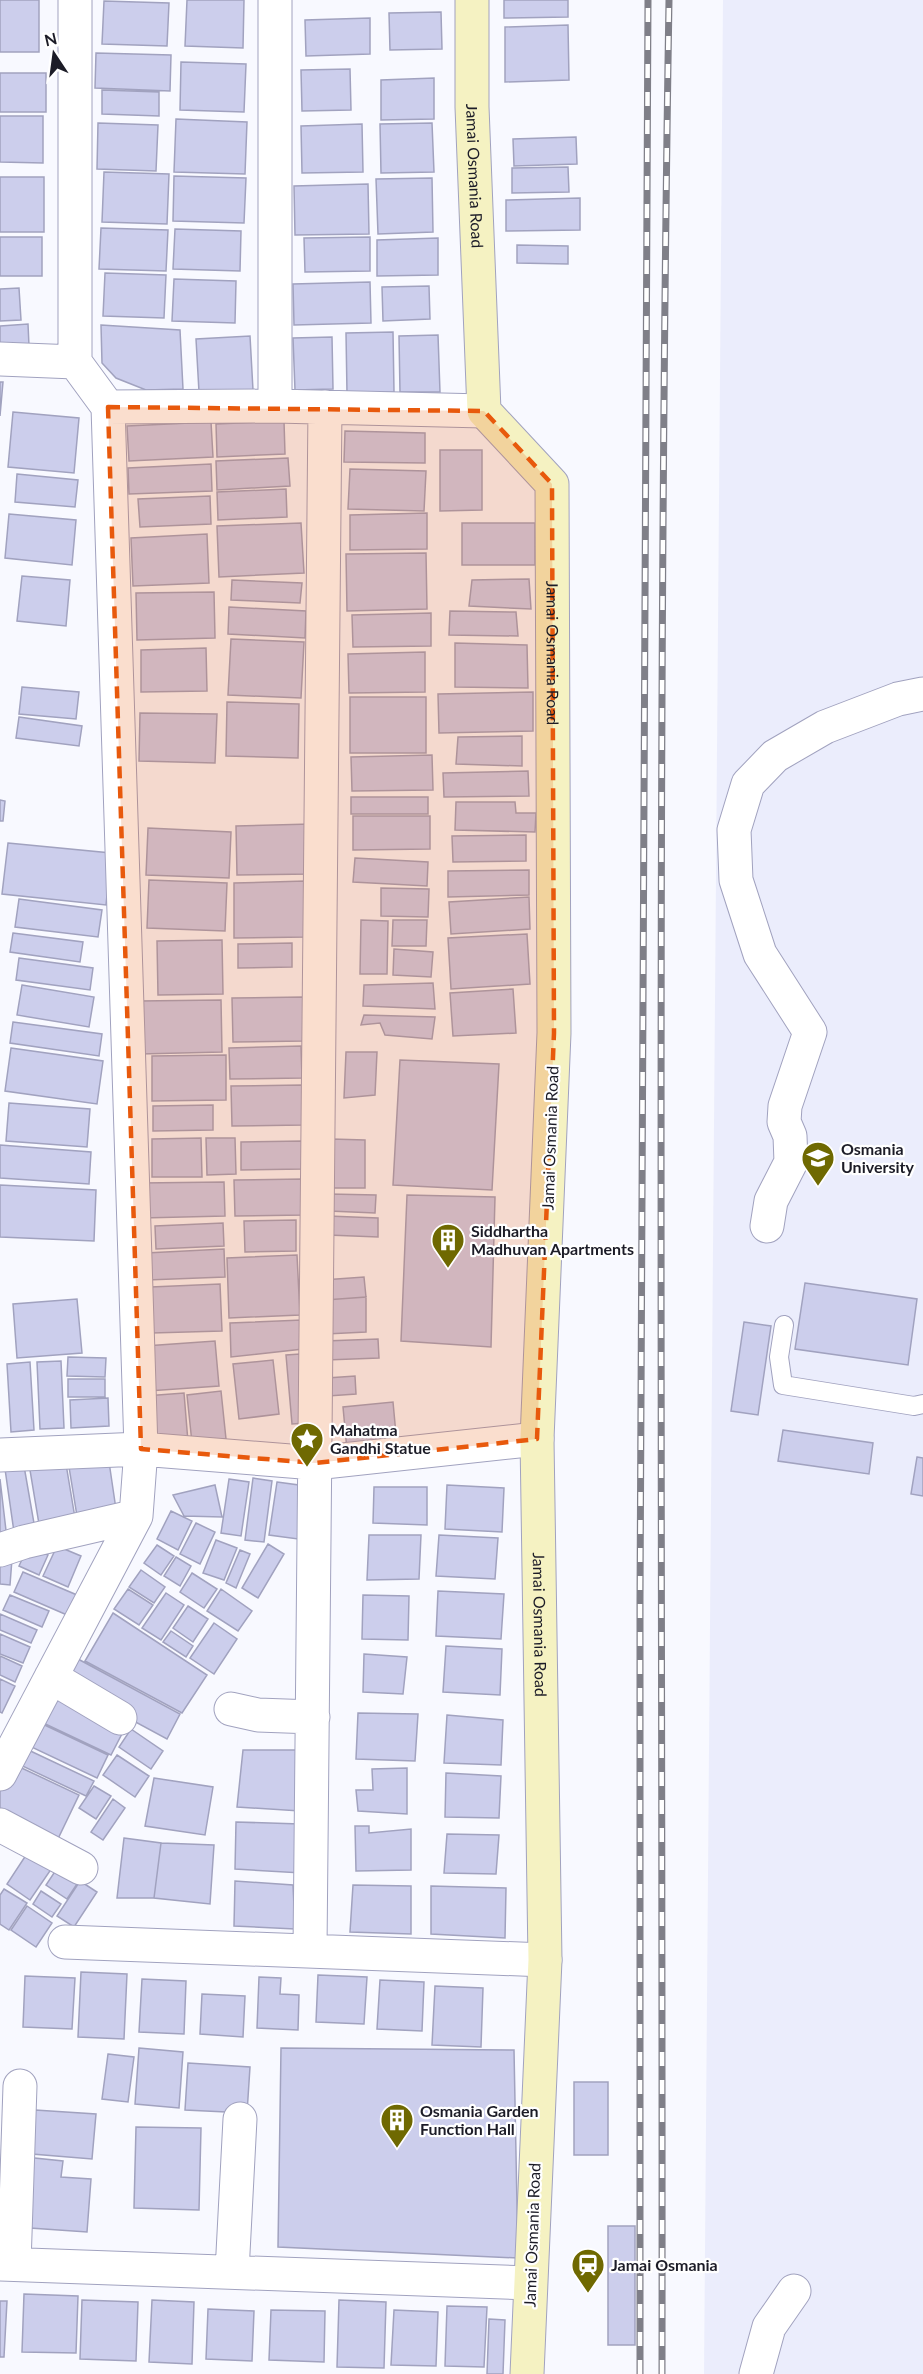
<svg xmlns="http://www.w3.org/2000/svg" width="923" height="2374" font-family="Lato,sans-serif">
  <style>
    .built { fill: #ebedfc }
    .building { fill: #ccceec; stroke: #a1a2bf; stroke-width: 1.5 }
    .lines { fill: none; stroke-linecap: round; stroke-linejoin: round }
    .lane-casing { stroke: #a1a2bf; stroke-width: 20 }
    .street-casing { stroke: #a1a2bf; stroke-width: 35 }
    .secondary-casing { stroke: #a1a2bf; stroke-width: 35 }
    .lane { stroke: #fff; stroke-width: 18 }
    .street { stroke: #fff; stroke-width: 33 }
    .secondary { stroke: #f5f2c2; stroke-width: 33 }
    .rail-casing { stroke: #7f7f88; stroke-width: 7 }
    .rail { stroke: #fff; stroke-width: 4.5; stroke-dasharray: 14; stroke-linecap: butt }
    .marked { fill: #e8590c; fill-opacity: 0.2; stroke: #e8590c; stroke-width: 4.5; stroke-dasharray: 12 8; stroke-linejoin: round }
    .labels { text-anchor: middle; stroke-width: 4.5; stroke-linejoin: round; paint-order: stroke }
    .street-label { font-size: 16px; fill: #1c1c27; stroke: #fff }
    .poi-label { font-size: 16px; font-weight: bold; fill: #1c1c27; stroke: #fff; text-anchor: start }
  </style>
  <rect width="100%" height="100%" fill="#f8f9ff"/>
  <path class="built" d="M723,0H923V2374H704Z"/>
  <path class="building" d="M0,0H39V52H0Z
    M187,0H244L243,48L185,46Z
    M504,0H568V17L504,18Z
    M104,1L169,3L167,46L102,44Z
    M441,12L442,49L390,50L389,13Z
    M370,18V54L306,56L305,20Z
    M568,25L569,80L505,82V27Z
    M96,53L171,55L170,91L95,88Z
    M181,62L246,64L244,112L180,110Z
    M350,69L351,110L302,111L301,70Z
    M0,73H46V112H0Z
    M434,78V119L381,120V80Z
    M102,90L159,92V116L102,114Z
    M0,116H43V163L0,162Z
    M176,119L247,122L245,174L174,172Z
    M98,123L158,125L156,171L97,169Z
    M432,123L434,172L381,173L380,124Z
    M362,124L363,172L302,173L301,126Z
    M576,137L577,164L514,166L513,139Z
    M568,167L569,192L512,193V168Z
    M104,172L169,174L167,224L102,222Z
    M174,176L246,178L244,223L173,221Z
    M0,177H44V232H0Z
    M432,178L433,232L378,234L376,179Z
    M368,184L369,234L295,235L294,186Z
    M580,198V230L506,231V200Z
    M101,228L168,230L166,271L99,269Z
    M175,229L241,231L240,271L173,269Z
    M0,237H42V276H0Z
    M370,237V271L305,272L304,238Z
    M438,238V275L377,276V240Z
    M517,245L568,246V264L517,263Z
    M105,273L166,275L164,318L103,316Z
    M174,279L236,281L235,323L172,321Z
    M370,282L371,323L294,325L293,284Z
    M429,286L430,319L383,321L382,287Z
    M19,288L21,320L0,321V289Z
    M28,324L29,346L0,348V326Z
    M101,325L180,330L183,389L146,390L116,378L102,363Z
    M393,332L394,392L347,393L346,333Z
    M438,335L440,392H400L399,336Z
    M250,336L253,390L199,392L196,339Z
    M332,337L333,389L295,390L293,338Z
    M0,382H3L0,416Z
    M13,412L79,418L74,473L8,467Z
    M284,421L285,454L217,457L216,424Z
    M211,422L213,457L129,461L127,426Z
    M345,431L425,433V463L344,462Z
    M440,450H482V510L440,511Z
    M288,458L290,486L217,490L216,461Z
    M211,464L212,491L129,494L128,468Z
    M350,469L426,471L424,511L348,509Z
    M17,474L78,480L75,507L15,502Z
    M286,489L287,517L218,520L217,492Z
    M210,496L211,524L140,527L138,499Z
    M427,513V549L350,550V515Z
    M9,514L76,520L72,565L5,558Z
    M301,523L304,573L219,577L217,526Z
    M462,523H535V565H462Z
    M207,534L209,583L133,586L131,538Z
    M426,553L427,609L347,611L346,554Z
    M22,576L70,580L66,626L17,621Z
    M529,579L531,609L469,606L472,580Z
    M232,580L302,583L300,603L231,600Z
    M214,592L215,638L137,640L136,593Z
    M229,607L306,611L305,638L228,634Z
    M450,611L516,612L518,636L449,635Z
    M431,613V646L353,647L352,615Z
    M231,639L304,642L301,698L228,695Z
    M455,643L527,645L528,688L455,687Z
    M206,648L207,691L141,692V650Z
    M425,652V692L349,693L348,654Z
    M22,687L79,692L76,719L19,714Z
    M533,692V731L439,733L438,694Z
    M350,697H426V753H350Z
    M227,702L299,704L298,758L226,756Z
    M140,713L217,714L215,763L139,761Z
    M19,717L82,726L79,746L16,738Z
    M522,736V766L456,764L458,737Z
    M432,755L433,790L352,791L351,757Z
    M528,771L529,796L444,797L443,773Z
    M351,797H428V814H351Z
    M0,800L5,801L3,821H0Z
    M456,802H515L516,813H536L535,832L455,830Z
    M353,816H430V849L353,850Z
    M311,824L312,874L237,875L236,826Z
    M148,828L231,832L229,878L146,875Z
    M526,835V861L453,862L452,836Z
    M8,843L111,853L106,905L2,894Z
    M355,858L428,862L427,886L353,882Z
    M529,870V895L448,897V871Z
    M149,880L227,883L225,931L147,928Z
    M305,881L306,937L234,938V883Z
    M381,888L429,889L428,917L381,916Z
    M529,897L530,929L451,934L449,902Z
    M19,899L102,910L98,937L15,927Z
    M361,920L388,921L387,974H360Z
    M393,920H427L426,946H392Z
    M13,933L83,942L80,962L10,952Z
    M527,934L530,984L451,989L448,938Z
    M222,940L223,994L158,995L157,941Z
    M292,943V967L238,968V944Z
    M394,949L433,952L431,977L393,975Z
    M19,958L93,968L90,990L16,980Z
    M433,983L435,1009L363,1006L364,985Z
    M22,985L94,997L89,1027L17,1015Z
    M513,989L516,1033L453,1036L450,993Z
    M303,997V1041L233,1042L232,998Z
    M221,1000L222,1052L140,1054L139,1001Z
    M364,1015L435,1017L432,1039L385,1035L380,1023L361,1025Z
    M13,1022L102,1034L99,1056L10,1043Z
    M301,1046L302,1078L230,1079L229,1048Z
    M11,1048L103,1061L97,1104L5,1091Z
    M346,1052H377L375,1095L344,1098Z
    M226,1055V1100L152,1101V1056Z
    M400,1060L499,1064L492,1190L393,1185Z
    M302,1085L303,1125L232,1126L231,1086Z
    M9,1103L90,1109L87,1147L6,1141Z
    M213,1105V1130L153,1131V1106Z
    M201,1138L202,1177H152V1139Z
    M206,1138H235L236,1174L207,1175Z
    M331,1139L365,1140V1188H331Z
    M303,1141V1169L241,1170V1142Z
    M0,1145L91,1152L89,1184L0,1178Z
    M303,1179L304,1215L235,1216L234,1180Z
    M224,1182L225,1216L142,1218L141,1183Z
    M0,1185L96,1190L94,1241L0,1237Z
    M329,1194L376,1195L375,1213L329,1211Z
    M407,1195L495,1197L491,1347L401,1341Z
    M328,1216L378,1218V1237L328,1235Z
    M296,1220V1251L245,1252L244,1221Z
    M223,1223L224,1246L156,1249L155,1226Z
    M224,1249L225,1277L147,1280L146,1253Z
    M297,1255L300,1315L229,1318L227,1258Z
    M364,1277L366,1297L325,1300L323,1280Z
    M805,1283L917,1299L908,1365L795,1349Z
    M220,1284L222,1331L152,1333L151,1287Z
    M366,1297V1332L326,1334L325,1300Z
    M77,1299L82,1353L17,1358L13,1304Z
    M302,1320L303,1349L231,1357L230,1323Z
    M744,1322L771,1326L758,1415L731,1411Z
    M378,1339L379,1358L326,1360L325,1341Z
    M215,1341L219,1386L148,1391L145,1346Z
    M300,1354L306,1423L292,1424L286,1355Z
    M68,1357L106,1358L105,1377L67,1376Z
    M273,1360L279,1414L239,1419L233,1364Z
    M61,1361L64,1428L40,1429L37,1362Z
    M30,1362L34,1430L11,1432L7,1364Z
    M355,1376L356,1394L328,1396L327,1378Z
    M68,1379H105V1397H68Z
    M221,1391L226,1439L192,1443L187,1395Z
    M184,1393L188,1442L149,1445L145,1396Z
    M108,1398L109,1426L71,1428L70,1400Z
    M393,1402L397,1445L347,1450L343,1407Z
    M783,1430L873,1443L869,1474L778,1461Z
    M108,1455L117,1516L78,1522L68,1461Z
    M917,1457L923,1458V1496L911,1494Z
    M65,1458L76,1524L40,1530L29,1464Z
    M24,1466L35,1529L14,1532L5,1469Z
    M253,1478L272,1481L264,1542L245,1540Z
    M0,1479L7,1539L0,1540Z
    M229,1479L249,1482L241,1536L221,1533Z
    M277,1482L306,1486L298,1539L269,1535Z
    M215,1485L222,1517L184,1516L173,1495Z
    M447,1485L504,1488L502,1532L445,1529Z
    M374,1487H427V1525L373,1523Z
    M171,1511L192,1521L178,1550L157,1539Z
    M196,1523L215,1532L200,1564L180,1554Z
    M369,1535H421L419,1579L367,1580Z
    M439,1535L498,1538L495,1579L436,1576Z
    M216,1540L237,1548L224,1580L203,1573Z
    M268,1544L284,1554L258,1598L242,1588Z
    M157,1545L174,1556L161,1575L144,1563Z
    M28,1546L48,1555L39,1575L19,1566Z
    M57,1546L81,1556L68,1587L43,1576Z
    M240,1550L250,1554L236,1588L226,1583Z
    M176,1557L191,1566L180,1586L164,1576Z
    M0,1558L12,1559L10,1585L0,1584Z
    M141,1570L165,1587L154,1603L129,1587Z
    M23,1572L77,1595L67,1615L14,1592Z
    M192,1573L217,1589L204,1608L180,1592Z
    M128,1589L153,1605L139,1625L114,1609Z
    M221,1589L252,1611L238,1631L207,1611Z
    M438,1591L504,1594L501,1639L436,1636Z
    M166,1593L184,1605L161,1640L142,1628Z
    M10,1595L49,1611L42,1627L3,1610Z
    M363,1595L409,1596L408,1640L362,1639Z
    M188,1606L208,1619L193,1642L173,1628Z
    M113,1613L207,1675L182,1713L85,1661Z
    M0,1614L37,1630L31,1643L0,1630Z
    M214,1623L237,1639L214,1674L190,1658Z
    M171,1631L193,1646L186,1657L163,1642Z
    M0,1634L30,1647L23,1663L0,1654Z
    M446,1646L502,1649L500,1695L443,1692Z
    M364,1654L407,1657L403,1694L363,1692Z
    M0,1656L22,1666L15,1682L0,1675Z
    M78,1659L180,1714L167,1739L65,1684Z
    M0,1679L15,1686L2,1713L0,1712Z
    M55,1688L126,1726L111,1755L39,1721Z
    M358,1713L418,1714L415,1761L356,1759Z
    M447,1715L503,1720L501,1765L444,1763Z
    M34,1720L108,1755L97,1778L23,1743Z
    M131,1729L163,1751L151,1769L119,1747Z
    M22,1747L94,1781L86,1796L14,1762Z
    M243,1750H303L300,1811L237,1807Z
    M117,1755L149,1776L135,1797L103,1775Z
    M11,1763L79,1795L55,1845L0,1819V1786Z
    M407,1768V1814L358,1811L356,1790H373L372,1769Z
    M446,1773L501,1776L499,1818L445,1817Z
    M154,1778L213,1787L205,1835L145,1826Z
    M94,1786L111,1796L96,1819L79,1808Z
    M113,1799L125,1808L103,1840L91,1832Z
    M236,1822L300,1824L302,1873L235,1869Z
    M355,1826H369V1833L411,1829V1870L356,1871Z
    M447,1834L499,1835L496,1874L444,1873Z
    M124,1838L161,1843L154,1898H117Z
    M161,1843L214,1845L210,1904L154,1898Z
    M30,1849L54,1865L30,1900L7,1884Z
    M60,1864L81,1878L67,1899L46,1885Z
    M80,1881L97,1892L74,1927L57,1916Z
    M235,1881L293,1885L295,1929L234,1926Z
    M353,1885L411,1886V1934L350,1932Z
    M431,1886L506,1888L505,1938L431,1934Z
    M4,1889L27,1903L9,1930L0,1924V1895Z
    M41,1891L61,1904L52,1917L33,1904Z
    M27,1906L52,1923L36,1947L11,1930Z
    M81,1972L127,1974L124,2039L78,2037Z
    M318,1975L367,1977L364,2024L316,2022Z
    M25,1976L75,1978L72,2029L23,2027Z
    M259,1977L281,1978L280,1994L299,1995L298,2030L257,2028Z
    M142,1979L186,1981L184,2034L139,2032Z
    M380,1980L424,1982L422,2031L377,2029Z
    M435,1986L483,1988L481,2047L432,2045Z
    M202,1994L245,1996L243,2037L200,2034Z
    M139,2048L183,2052L179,2108L135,2104Z
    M281,2048L514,2050L518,2258L278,2247Z
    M108,2054L134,2057L128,2102L102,2099Z
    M188,2063L250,2067L247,2113L185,2110Z
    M574,2082H608V2155H574Z
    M35,2110L96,2114L92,2159L32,2154Z
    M136,2127L201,2128L199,2210L134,2208Z
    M25,2157L63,2161L61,2177L91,2179L87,2232L30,2228Z
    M608,2226H635V2345H608Z
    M24,2294L78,2296L76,2353L22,2352Z
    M82,2300L138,2302L136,2361L80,2359Z
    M152,2300L194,2302L192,2364L149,2362Z
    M339,2300L386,2302L384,2368L337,2367Z
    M0,2301H7L4,2357H0Z
    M447,2306L487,2307L484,2367L445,2366Z
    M208,2309L254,2311L252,2361L206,2359Z
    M271,2310L325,2311L324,2362L269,2360Z
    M394,2310L438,2312L436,2366L391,2365Z
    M489,2319L505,2320L503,2374H487Z"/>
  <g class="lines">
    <g class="lane-casing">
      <path id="lane" d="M784,1325L779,1357L783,1385L914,1406L923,1404"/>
    </g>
    <g class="street-casing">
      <path id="street" d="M275,0V406
        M0,359L75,362L108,407L275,406L484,411
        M75,362V0
        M767,1226L771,1201L791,1162L790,1136L784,1122L785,1106L810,1032L760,954L736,880L734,830L748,784L775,756L825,727L898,699L923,694
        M0,1455L141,1449L315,1463L537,1439
        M0,1550L24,1542L136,1516
        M51,1677L120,1718
        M231,1709L258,1715L313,1717
        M0,1774L136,1516L141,1449L108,407
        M0,1825L81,1868
        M65,1942L545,1960
        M310,1950L325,407
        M0,2264L530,2283
        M14,2264L20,2086
        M232,2272L240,2119
        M756,2374L769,2327L794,2291"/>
    </g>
    <g class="secondary-casing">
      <g id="secondary">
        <path id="s1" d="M472,0V107L484,411L552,484L554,1033L537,1439L545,1960L527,2374"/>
      </g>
    </g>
    <use href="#lane" class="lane"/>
    <use href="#street" class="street"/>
    <use href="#secondary" class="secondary"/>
    <g class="rail-casing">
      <path id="rail" d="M640,2374V1599L648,0
        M662,2374C663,1583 656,791 669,0"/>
    </g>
    <use href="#rail" class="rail"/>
  </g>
  <path class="marked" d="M108,407L484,411L552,484L554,1033L537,1439L315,1463L141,1449Z"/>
  <defs>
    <g id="university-pin" transform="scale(1.725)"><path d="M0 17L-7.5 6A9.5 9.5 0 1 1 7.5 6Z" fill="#6f6901" stroke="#fff"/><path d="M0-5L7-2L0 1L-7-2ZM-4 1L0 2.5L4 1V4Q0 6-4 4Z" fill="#fff"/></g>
    <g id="building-pin" transform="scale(1.725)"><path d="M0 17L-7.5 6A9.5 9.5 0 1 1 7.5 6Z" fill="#6f6901" stroke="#fff"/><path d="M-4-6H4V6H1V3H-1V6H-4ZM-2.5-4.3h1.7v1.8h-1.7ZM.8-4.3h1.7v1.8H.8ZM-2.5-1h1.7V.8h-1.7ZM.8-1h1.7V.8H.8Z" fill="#fff"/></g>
    <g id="sight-pin" transform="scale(1.725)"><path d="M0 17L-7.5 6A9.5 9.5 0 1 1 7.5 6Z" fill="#6f6901" stroke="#fff"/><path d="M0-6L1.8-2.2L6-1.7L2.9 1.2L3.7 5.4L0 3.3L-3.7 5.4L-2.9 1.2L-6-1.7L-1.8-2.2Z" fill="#fff"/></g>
    <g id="station-pin" transform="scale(1.725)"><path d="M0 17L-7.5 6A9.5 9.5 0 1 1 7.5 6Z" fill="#6f6901" stroke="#fff"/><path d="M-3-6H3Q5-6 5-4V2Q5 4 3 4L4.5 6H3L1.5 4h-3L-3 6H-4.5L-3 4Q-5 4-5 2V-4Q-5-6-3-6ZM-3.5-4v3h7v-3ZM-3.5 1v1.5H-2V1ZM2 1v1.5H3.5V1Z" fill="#fff"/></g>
  </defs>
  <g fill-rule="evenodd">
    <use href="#university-pin" x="818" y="1158"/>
    <use href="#building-pin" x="448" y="1240"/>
    <use href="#sight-pin" x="307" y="1439"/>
    <use href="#building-pin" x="397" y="2120"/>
    <use href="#station-pin" x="588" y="2265"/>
  </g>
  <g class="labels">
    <g class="street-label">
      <text dy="6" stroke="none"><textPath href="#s1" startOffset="176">Jamai Osmania Road</textPath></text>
      <text dy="6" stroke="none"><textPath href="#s1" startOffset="680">Jamai Osmania Road</textPath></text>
      <text transform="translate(550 1138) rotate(-88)" y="6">Jamai Osmania Road</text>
      <text dy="6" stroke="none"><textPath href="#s1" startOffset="1652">Jamai Osmania Road</textPath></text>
      <text transform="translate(532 2235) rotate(-88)" y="6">Jamai Osmania Road</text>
    </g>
    <g class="poi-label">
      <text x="841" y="1155">Osmania<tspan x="841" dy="18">University</tspan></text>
      <text x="471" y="1237">Siddhartha<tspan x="471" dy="18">Madhuvan Apartments</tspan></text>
      <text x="330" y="1436">Mahatma<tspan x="330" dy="18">Gandhi Statue</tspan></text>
      <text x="420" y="2117">Osmania Garden<tspan x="420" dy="18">Function Hall</tspan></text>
      <text x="611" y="2271">Jamai Osmania</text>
    </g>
  </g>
  <g transform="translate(54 54) rotate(347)" stroke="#ffffff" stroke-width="4.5" paint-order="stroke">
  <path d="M0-4.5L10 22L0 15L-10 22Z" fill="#1c1c27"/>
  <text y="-9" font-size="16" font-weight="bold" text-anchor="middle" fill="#1c1c27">N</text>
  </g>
</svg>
